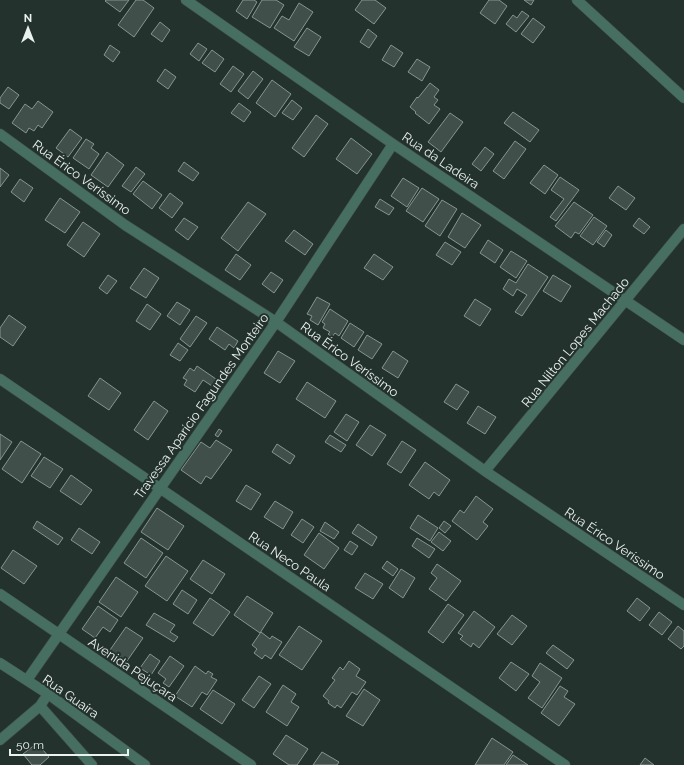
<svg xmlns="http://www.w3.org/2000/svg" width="684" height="765" font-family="Raleway,sans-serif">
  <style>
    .building { fill: #404f4a; stroke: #85958f }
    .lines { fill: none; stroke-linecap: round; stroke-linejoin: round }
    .minor-casing { stroke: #404d48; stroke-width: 11 }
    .tertiary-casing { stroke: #404d48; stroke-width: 11 }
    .minor { stroke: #466e61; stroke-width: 10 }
    .tertiary { stroke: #466e61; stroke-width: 10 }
    .labels { text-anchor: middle; stroke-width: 4; stroke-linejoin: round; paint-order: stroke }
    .street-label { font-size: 13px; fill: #e9f2ef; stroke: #24322d }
  </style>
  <rect width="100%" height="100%" fill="#24322d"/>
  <path class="building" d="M106,0H129L120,12L105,1Z
    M136,0H143L154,8L134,37L118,25Z
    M243,0H254L257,2L247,19L236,11Z
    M262,0H276L284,5L270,28L252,17Z
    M362,0H375L386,8L374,24L355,10Z
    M489,0H499L507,6L495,24L480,13Z
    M524,0H534L531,5Z
    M299,3L313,12L294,41L274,28L282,16L289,20Z
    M522,11L529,16L516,32L506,24L513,15L517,18Z
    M533,18L545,27L533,43L521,34Z
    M160,22L170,30L162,42L151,34Z
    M307,28L321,37L309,56L294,47Z
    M368,29L377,36L369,48L360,42Z
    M198,43L207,49L199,61L190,54Z
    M110,45L120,52L113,62L104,55Z
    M391,45L403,53L394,67L382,60Z
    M212,50L224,59L215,72L202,63Z
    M417,59L430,67L422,81L408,72Z
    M233,66L244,74L231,92L220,84Z
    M165,69L176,77L168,89L157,81Z
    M253,71L263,79L248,99L238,91Z
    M272,80L291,94L275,117L256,103Z
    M430,83L439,90L434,97L438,100L434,105L440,109L429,124L415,113L416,112L410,107L417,97L418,98Z
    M8,87L19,95L9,109L0,103V98Z
    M292,100L302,108L293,120L282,113Z
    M38,101L53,112L42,128L38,125L34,131L29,128L26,133L12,123L25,104L32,109Z
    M239,103L251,112L244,122L231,113Z
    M513,112L539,130L530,142L504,123Z
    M450,113L463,122L441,152L428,142Z
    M316,115L328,124L304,157L292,148Z
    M70,129L82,138L68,157L56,148Z
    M351,138L372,154L357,174L336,159Z
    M86,139L94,144L91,148L99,154L89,169L73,158Z
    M515,141L526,149L504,179L493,171Z
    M485,147L494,154L481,171L472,164Z
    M107,152L124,165L108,187L91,175Z
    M184,162L199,173L193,181L178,171Z
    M544,165L558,175L545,194L530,183Z
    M136,167L145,174L131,192L122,186Z
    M0,168L9,175L0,187Z
    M560,177L579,190L556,221L550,217L564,199L551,190Z
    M403,178L419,188L407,207L391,196Z
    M20,179L33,188L24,202L11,192Z
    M143,181L162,195L152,209L133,194Z
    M618,186L635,198L626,210L609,198Z
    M422,188L439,199L423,222L406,211Z
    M170,193L183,203L172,218L159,208Z
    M60,198L80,212L65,233L45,220Z
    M380,199L394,208L389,215L375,207Z
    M442,200L457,209L440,236L425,226Z
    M248,202L266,214L238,251L221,238Z
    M574,202L593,215L579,234L575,232L571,238L555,226Z
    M462,213L481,225L465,248L448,237Z
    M594,217L607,226L593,245L580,236Z
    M184,218L198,227L188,240L175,230Z
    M639,218L650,227L644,234L633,226Z
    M83,222L100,234L84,257L67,245Z
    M294,230L313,244L305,255L285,241Z
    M606,230L612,235L604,247L597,242Z
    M488,240L503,250L495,263L480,253Z
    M445,242L461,252L452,265L436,255Z
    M511,251L527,261L516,278L500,267Z
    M236,254L251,265L240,280L225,270Z
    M374,254L393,267L383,280L364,268Z
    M528,264L548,277L522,316L515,312L527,295L517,289L513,296L503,289L509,279L516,283Z
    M144,268L159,278L146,298L130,288Z
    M271,272L283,280L274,293L262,284Z
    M108,275L117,281L107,294L99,288Z
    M553,275L571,286L561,302L543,291Z
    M317,297L330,304L318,325L310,320L312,316L307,314Z
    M475,299L491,309L480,326L464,316Z
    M177,302L190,310L180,325L167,316Z
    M147,304L161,314L150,330L136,321Z
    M330,309L348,321L339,336L335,333L332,337L328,334L330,332L323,328L325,324L322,322Z
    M9,315L26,327L13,346L0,337V328Z
    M196,316L207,323L190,347L180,339Z
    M350,323L364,332L354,347L341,338Z
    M217,327L238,341L234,348L229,344L225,350L209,339Z
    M367,335L382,344L372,359L358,350Z
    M178,343L188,350L180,361L170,355Z
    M278,351L295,361L280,383L264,373Z
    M393,351L408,361L398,378L382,368Z
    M197,366L216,379L212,386L203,380L195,392L184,385L187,380L183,378L190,368L194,371Z
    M100,378L121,393L109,410L88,396Z
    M307,382L336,401L325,418L296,399Z
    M456,384L469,392L457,410L444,402Z
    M154,401L168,411L148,440L134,430Z
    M478,406L496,417L485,434L467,423Z
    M346,414L359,422L347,441L334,432Z
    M370,425L386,435L372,456L356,445Z
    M219,429L222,431L218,437L215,435Z
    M0,434L12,442L0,460Z
    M330,435L346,445L341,452L325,442Z
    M216,440L232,450L211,479L206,476L201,484L181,470L201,442L210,448Z
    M21,441L41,454L22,483L2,469Z
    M402,441L416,450L401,473L387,464Z
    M277,444L295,456L290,464L272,452Z
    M44,457L63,469L50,488L31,476Z
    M425,462L450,480L439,496L434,492L429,499L409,485Z
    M71,475L92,490L81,505L60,491Z
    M246,485L261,494L251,510L236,501Z
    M476,496L493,509L483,522L488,526L477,540L452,521L460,510L464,513Z
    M275,501L293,512L283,529L264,517Z
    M157,508L184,526L168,550L141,532Z
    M418,515L438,528L430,541L410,528Z
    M302,519L314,527L303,543L291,535Z
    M37,521L63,538L58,545L33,528Z
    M444,521L451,526L445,533L439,528Z
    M325,522L339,532L334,539L320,531Z
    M358,524L377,537L372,546L352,533Z
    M79,528L100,542L92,554L71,540Z
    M439,532L451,541L443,551L431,542Z
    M319,533L339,548L324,569L304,555Z
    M141,538L163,553L146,578L124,563Z
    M417,538L435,549L429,558L412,546Z
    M350,541L358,546L352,555L344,550Z
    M13,550L37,566L24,584L1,568Z
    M166,556L188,571L167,601L145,586Z
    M203,560L225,574L212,594L190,579Z
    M387,561L398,569L393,576L382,568Z
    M437,564L461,581L446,601L429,589L437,578L431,573Z
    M401,569L415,578L403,598L389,588Z
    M365,573L383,584L373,599L355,588Z
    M116,577L138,592L121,617L99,602Z
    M182,590L197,600L188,614L173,604Z
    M247,596L273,613L260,633L234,615Z
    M210,598L230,612L213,636L193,623Z
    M637,598L650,608L640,621L627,611Z
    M448,604L464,615L443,643L428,632Z
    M98,606L118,620L110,632L103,627L95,638L82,629Z
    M474,611L495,627L479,648L473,643L471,647L460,639L463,636L458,633Z
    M659,612L672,622L662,635L649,625Z
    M154,613L175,625L170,632L178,637L174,642L146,625Z
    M512,615L527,626L512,645L497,634Z
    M299,626L322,641L302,670L279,655Z
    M678,626L684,631V646L681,649L668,639Z
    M126,627L143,638L127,661L110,650Z
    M261,632L270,639L272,636L282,642L271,659L265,655L262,659L254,653L257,649L252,645Z
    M553,645L574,660L567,669L546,653Z
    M150,654L160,661L151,675L140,668Z
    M170,656L184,666L169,687L163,683L166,679L158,673Z
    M349,661L360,669L356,676L366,682L357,695L352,692L341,708L337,705L335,708L328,703L329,701L323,696L335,680L332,678L340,667L343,670Z
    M511,662L529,674L516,691L499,678Z
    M540,663L562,678L542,708L528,698L540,682L532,676Z
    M195,666L206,674L208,671L213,674L211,677L217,680L207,695L202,692L192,707L175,696Z
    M259,676L271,684L254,708L242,700Z
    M283,685L296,694L291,702L299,707L287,726L266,712Z
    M560,686L568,691L564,697L575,704L559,726L541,713Z
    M364,689L380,700L363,726L346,716Z
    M213,690L235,704L222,724L200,709Z
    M286,735L308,749L297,765H289L273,754Z
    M492,738L513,752L504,765H475Z
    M37,743L49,757L40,765H32L23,754Z
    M322,752L339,762L337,765H313Z
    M513,755L528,765H506Z
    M645,758L654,765H640Z"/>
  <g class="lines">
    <g class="minor-casing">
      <path id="minor" d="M186,0L393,144L684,340
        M577,0L684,98
        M0,134L125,225L276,322L485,471L684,605
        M0,379L565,765
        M485,471L684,229
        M0,663L48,694L145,765
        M27,680L276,322L393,144
        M40,706L92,765
        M0,740L40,706L44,700"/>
    </g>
    <g class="tertiary-casing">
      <path id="tertiary" d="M0,594L251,765"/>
    </g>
    <use href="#minor" class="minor"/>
    <use href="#tertiary" class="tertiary"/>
  </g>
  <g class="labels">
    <g class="street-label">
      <text transform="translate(441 160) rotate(34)" y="5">Rua da Ladeira</text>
      <text transform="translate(82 177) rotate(36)" y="5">Rua Érico Veríssimo</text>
      <text transform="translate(575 342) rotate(-51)" y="5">Rua Nilton Lopes Machado</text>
      <text transform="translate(350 359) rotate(36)" y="5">Rua Érico Veríssimo</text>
      <text transform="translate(201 406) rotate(-55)" y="5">Travessa Aparício Fagundes Monteiro</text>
      <text transform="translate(615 543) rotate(34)" y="5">Rua Érico Veríssimo</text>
      <text transform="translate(290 561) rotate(34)" y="5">Rua Neco Paula</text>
      <text transform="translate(133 669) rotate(34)" y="5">Avenida Pejuçara</text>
      <text transform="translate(71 696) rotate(35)" y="5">Rua Guaíra</text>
    </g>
  </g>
  <g transform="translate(28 28)" stroke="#24322d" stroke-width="3" paint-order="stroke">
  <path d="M0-3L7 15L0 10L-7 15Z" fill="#e9f2ef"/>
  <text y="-6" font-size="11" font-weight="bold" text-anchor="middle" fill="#e9f2ef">N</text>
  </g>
  <path d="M10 749v6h118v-6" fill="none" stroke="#e9f2ef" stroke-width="2"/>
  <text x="16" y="749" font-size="12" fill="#e9f2ef" stroke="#24322d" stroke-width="3" paint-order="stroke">50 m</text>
</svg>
